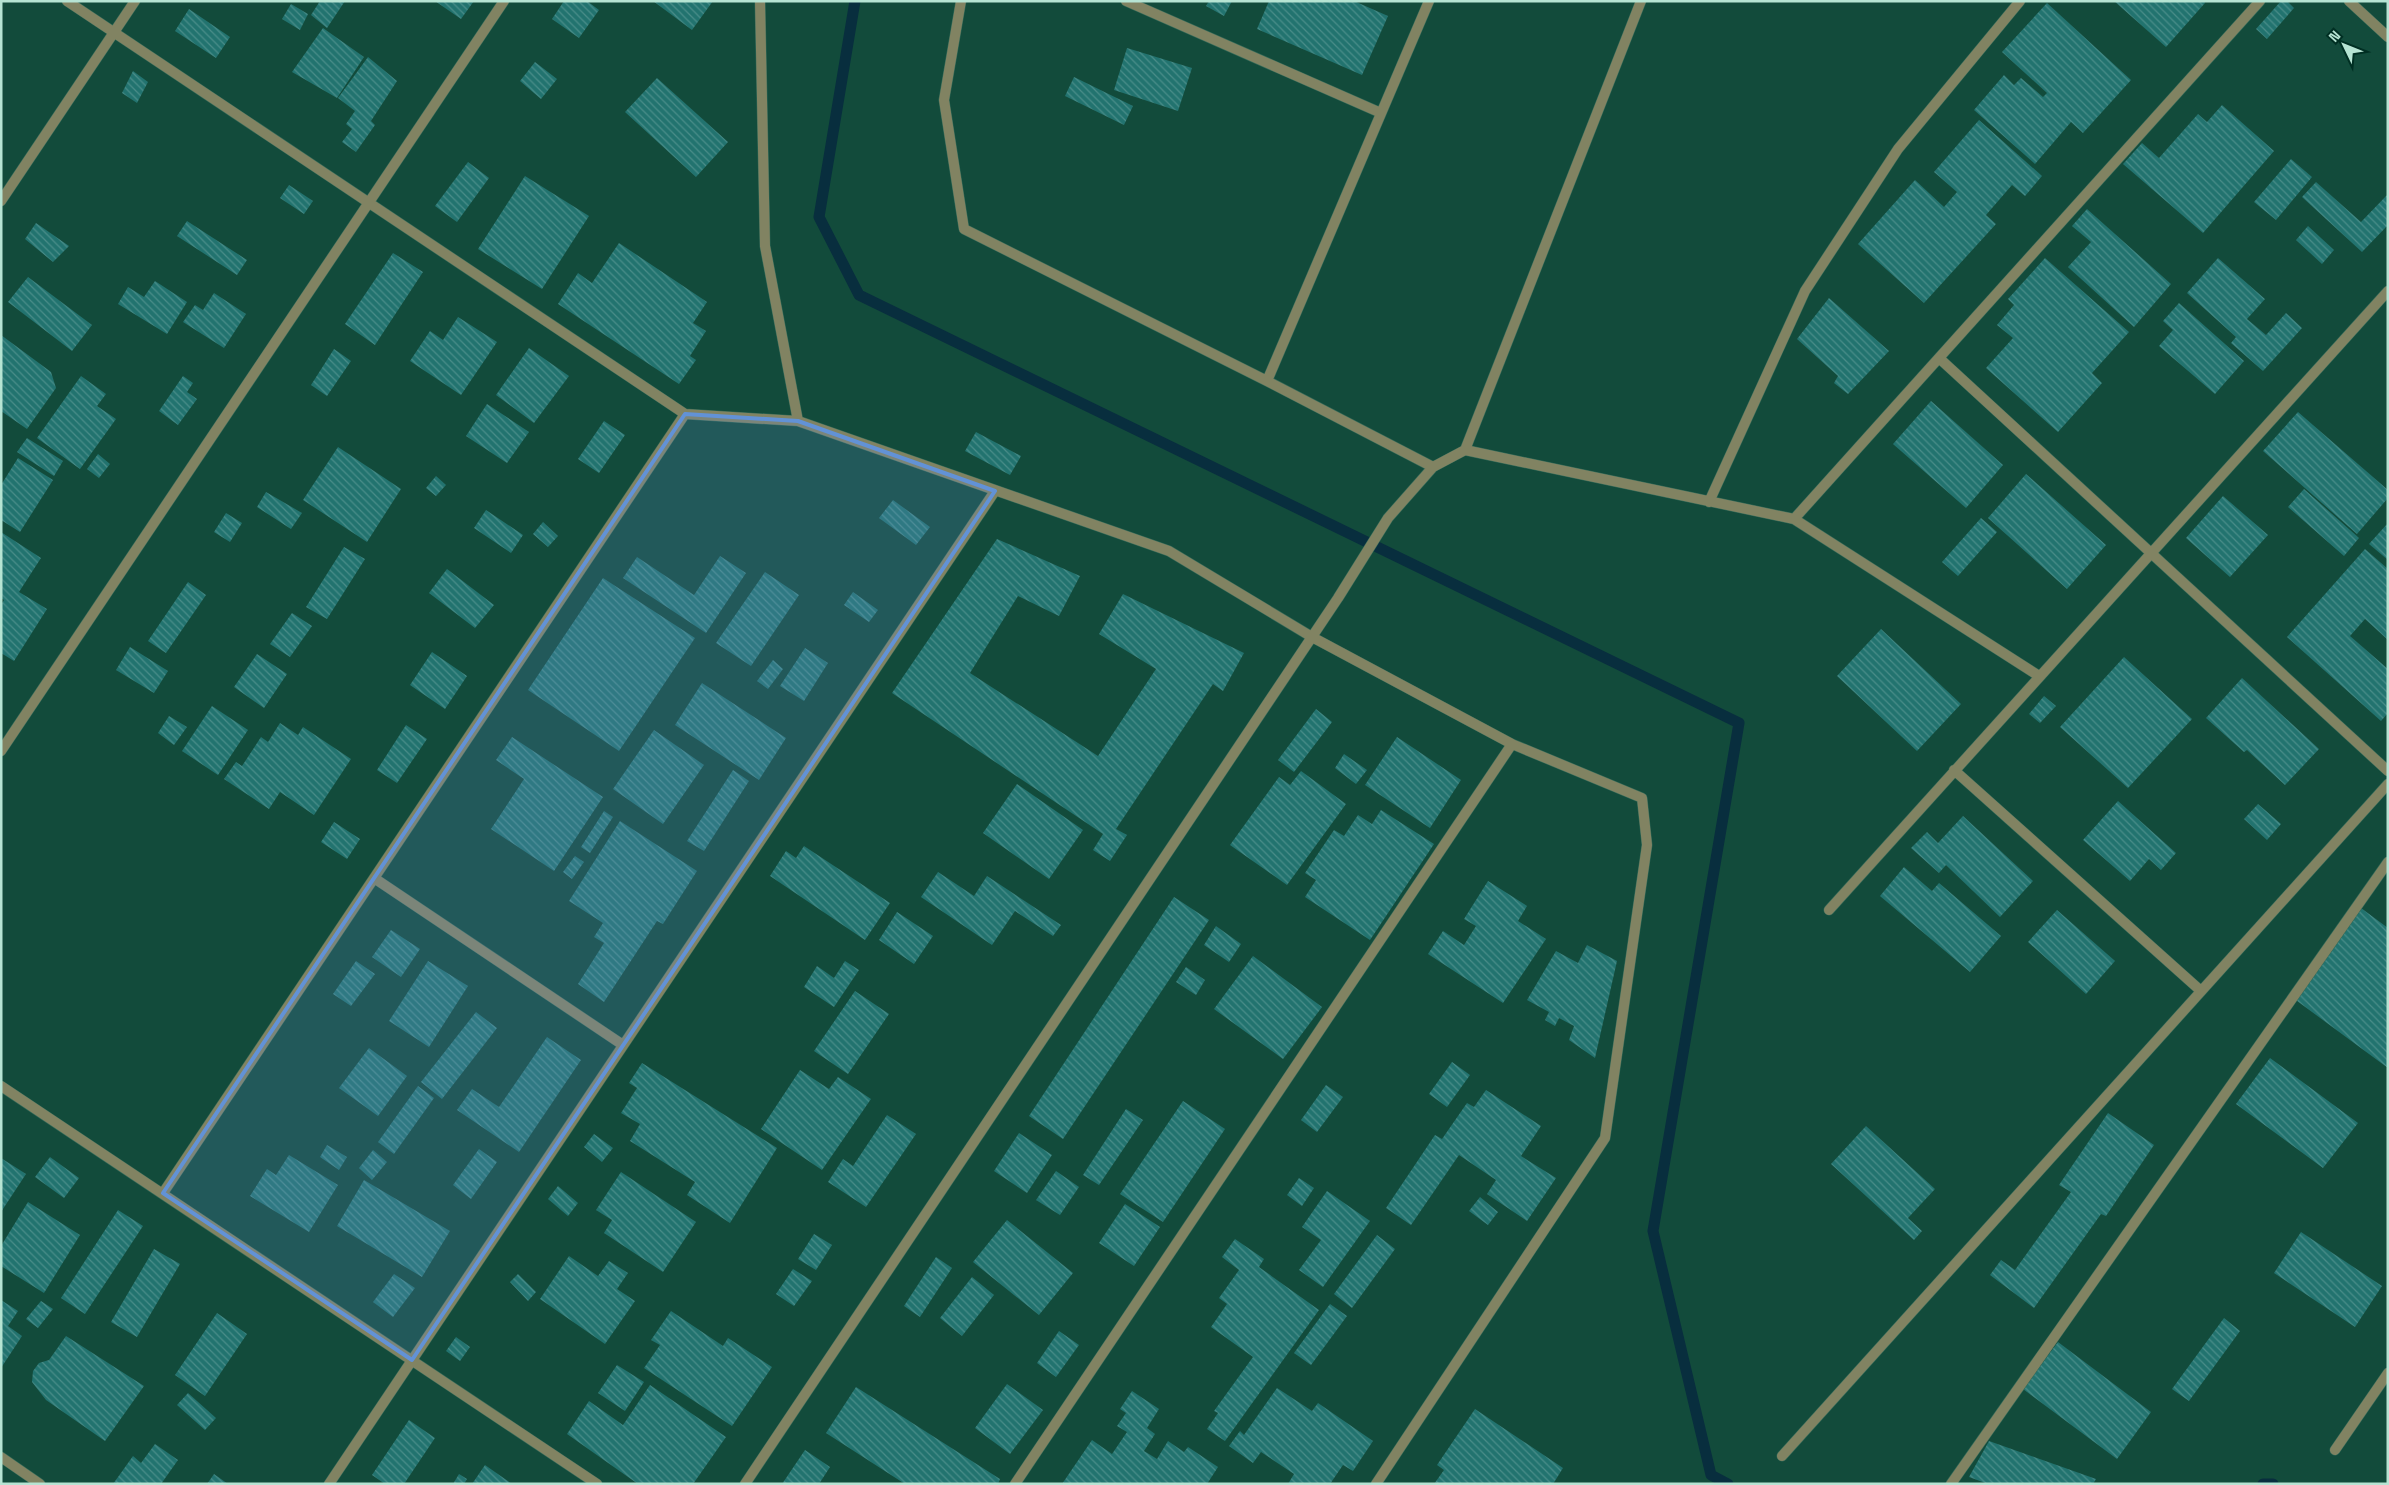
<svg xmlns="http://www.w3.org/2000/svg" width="2389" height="1485" font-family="'Space Grotesk',sans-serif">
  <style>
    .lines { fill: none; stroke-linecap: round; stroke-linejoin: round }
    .stream { stroke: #082e3e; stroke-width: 11 }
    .building { fill: url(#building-back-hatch) }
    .street-casing { stroke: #336a59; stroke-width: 11 }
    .street { stroke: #818362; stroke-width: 10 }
    .marked { fill: #6292d6; fill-opacity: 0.2; stroke: #6292d6; stroke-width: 4; stroke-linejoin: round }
  </style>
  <defs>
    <pattern id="building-back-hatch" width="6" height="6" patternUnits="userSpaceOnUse" patternTransform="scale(1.25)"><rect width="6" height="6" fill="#22736f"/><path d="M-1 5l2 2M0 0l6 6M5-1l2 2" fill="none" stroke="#4a8d89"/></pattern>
  </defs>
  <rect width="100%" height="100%" fill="#124b3b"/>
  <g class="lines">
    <path class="stream" d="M855,1L819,217L859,295L1739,723L1653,1231L1711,1475L1728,1484
      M2263,1484H2273"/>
  </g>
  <path class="building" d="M320,1H345L327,28L311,15Z
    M435,1H474L461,19Z
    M564,1H587L599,10L579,38L552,19Z
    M653,1H713L692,30Z
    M1209,1H1232L1224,16L1206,6Z
    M1269,1H1354L1388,16L1362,75L1257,29Z
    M2114,1H2204L2205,3L2166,47Z
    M2281,1H2287L2294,8L2267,39L2256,29Z
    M2047,3L2131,80L2083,133L2071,122L2035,164L1974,110L2004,75L2014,85L2021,78L2043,97L2047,93L2002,52Z
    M291,4L308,14L300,30L282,19Z
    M189,9L230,37L216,58L175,31Z
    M323,28L364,57L337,98L292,72Z
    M1127,48L1192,68L1178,111L1114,90Z
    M368,57L397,81L371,121L375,125L356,152L342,142L352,129L346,124L355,111L338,98Z
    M535,62L557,79L541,99L520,81Z
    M133,71L148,82L137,103L122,93Z
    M1074,77L1133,106L1124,125L1065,96Z
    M657,78L728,142L696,177L625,112Z
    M2222,105L2274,151L2203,233L2123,164L2142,143L2159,158L2198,114L2207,122Z
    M1979,120L2042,176L2025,196L2012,185L1986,215L1996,224L1924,303L1858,244L1915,180L1944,207L1957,192L1934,172Z
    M2291,159L2312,177L2276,220L2254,202Z
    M468,162L489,178L457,222L435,206Z
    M525,176L589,216L542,289L478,249Z
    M2316,182L2361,222L2388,194V225L2362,252L2302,197Z
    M289,185L313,201L304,214L280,198Z
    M2087,209L2171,284L2134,327L2068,267L2091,242L2072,226Z
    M187,221L247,260L237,275L177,236Z
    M36,223L69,246L53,262L25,239Z
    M2308,226L2334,250L2322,264L2296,240Z
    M619,243L707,302L693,323L706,331L690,356L696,360L679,384L558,304L578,273L592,283Z
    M393,253L423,272L375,345L345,324Z
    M2045,258L2129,332L2092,373L2102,383L2058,432L1986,368L2013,338L1997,325L2014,305L2008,299Z
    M2218,258L2265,299L2247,319L2266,335L2286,313L2302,328L2263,371L2231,343L2236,337L2187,293Z
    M28,277L92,325L72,351L8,302Z
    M155,281L187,302L167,334L118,304L128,287L144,297Z
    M214,293L246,314L224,348L183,322L195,305L203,310Z
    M1829,298L1889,351L1848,394L1834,383L1838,376L1797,339Z
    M2179,303L2244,361L2215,394L2159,346L2173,330L2163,321Z
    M458,317L497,342L461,395L410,361L430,331L443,340Z
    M1,335L51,372L56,388L27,429L1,411Z
    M529,348L569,376L534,423L496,395Z
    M334,349L351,361L327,396L311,385Z
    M81,376L106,394L97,406L116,419L80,469L37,438Z
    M183,376L193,383L187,392L197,399L178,425L159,411Z
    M1931,401L2003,465L1966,508L1893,444Z
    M487,404L529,432L507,463L466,436Z
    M2298,412L2388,490V498L2357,534L2263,451Z
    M604,421L625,435L599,473L578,459Z
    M976,432L1021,456L1010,475L965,451Z
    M27,438L63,461L54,476L17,452Z
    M338,447L401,489L367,542L303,500Z
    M98,454L110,464L99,478L87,469Z
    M18,458L53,480L20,532L1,520V485Z
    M2026,474L2106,545L2067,589L1988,518Z
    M436,476L446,485L436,496L426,488Z
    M2304,489L2359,538L2344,556L2288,507Z
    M266,492L302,513L291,529L257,507Z
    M2223,496L2268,535L2230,577L2186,538Z
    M893,500L930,527L916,545L879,518Z
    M486,510L523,535L511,553L474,528Z
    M226,513L242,523L230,542L214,532Z
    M1981,518L1997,532L1958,576L1942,562Z
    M543,522L558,536L548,547L533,534Z
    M2388,523V560L2369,544Z
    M1,532L41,558L19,592L47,609L14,661L1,653V605L4,600L1,598Z
    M997,539L1080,576L1059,616L1018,596L970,673L1098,756L1156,669L1099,634L1123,594L1244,653L1223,691L1213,684L1116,829L1127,835L1110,861L1093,850L1103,834L892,693Z
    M344,547L365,559L327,619L306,607Z
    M2365,549L2388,569V640L2365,619L2350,636L2388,669V713L2381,721L2287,637Z
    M720,556L746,573L706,633L623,578L637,557L694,595Z
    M447,569L494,605L475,628L429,593Z
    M765,572L799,595L751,666L716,643Z
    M603,578L695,638L619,751L528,690Z
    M188,582L206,595L166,653L148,641Z
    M853,592L878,610L869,622L844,605Z
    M292,613L312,626L290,657L270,644Z
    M1881,629L1961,704L1917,751L1837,676Z
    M130,647L168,671L154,693L116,670Z
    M805,648L828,663L804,701L780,686Z
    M432,652L467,676L445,709L410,685Z
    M257,654L287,674L264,708L234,687Z
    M2124,657L2192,719L2128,788L2060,727Z
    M773,660L783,669L768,689L757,681Z
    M2242,678L2319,749L2285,785L2247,750L2244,752L2206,718Z
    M702,683L786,738L759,780L675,725Z
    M2044,696L2056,706L2040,723L2029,714Z
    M212,706L248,730L218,775L182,751Z
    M1316,709L1332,722L1294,772L1278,760Z
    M169,716L187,727L174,745L158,733Z
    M280,723L298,735L303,727L351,759L314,815L280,792L269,809L224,779L236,762L242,766L261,737L268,742Z
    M406,725L427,739L397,783L377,770Z
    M654,730L704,765L663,824L613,789Z
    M512,737L603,797L554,871L491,829L524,779L496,760Z
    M1397,737L1461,780L1430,828L1365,785Z
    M1344,754L1367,770L1356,784L1335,768Z
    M733,770L749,781L704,851L687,841Z
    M1301,771L1346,804L1287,885L1230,845L1279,777L1290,785Z
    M1017,784L1083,830L1049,879L983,833Z
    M2118,801L2176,853L2161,870L2149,859L2130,881L2083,840Z
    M2258,804L2281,824L2267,840L2244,819Z
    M1381,810L1434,844L1370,940L1305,897L1316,880L1305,873L1334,830L1344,836L1358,815L1372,824Z
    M604,811L613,817L590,853L581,847Z
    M1963,816L2033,881L2000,917L1946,865L1939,873L1911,848L1927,832L1938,843Z
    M620,821L697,871L663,924L657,921L604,1002L578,984L604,943L594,937L603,923L569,901Z
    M334,822L360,839L347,859L321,842Z
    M804,846L890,903L865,940L770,876L786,851L796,858Z
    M575,856L584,862L572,879L563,872Z
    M1904,867L1932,891L1939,883L2001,936L1970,972L1880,896Z
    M938,872L974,896L987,876L1061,925L1053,936L1015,911L992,945L921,897Z
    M1488,881L1527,906L1518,921L1546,939L1503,1003L1428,954L1443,931L1464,945L1476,926L1464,919Z
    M1174,897L1209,920L1063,1139L1029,1116Z
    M2361,908L2388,928V1068L2293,998Z
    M2057,910L2115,961L2086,994L2028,942Z
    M897,912L933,936L914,964L879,940Z
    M1216,926L1241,944L1229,962L1204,945Z
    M391,930L420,949L401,977L372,957Z
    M1587,945L1617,961L1595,1058L1569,1040L1574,1026L1559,1018L1555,1026L1545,1020L1549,1012L1527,1000L1556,951L1578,963Z
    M1253,956L1322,1007L1283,1059L1214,1009Z
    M356,961L375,974L351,1006L333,994Z
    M428,961L468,986L429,1047L389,1021Z
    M845,961L859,970L834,1007L804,987L817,966L834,978Z
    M1186,967L1205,980L1196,995L1176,982Z
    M855,991L889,1014L848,1074L814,1051Z
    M476,1012L497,1028L442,1099L421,1082Z
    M547,1037L581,1060L519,1152L457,1110L472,1089L499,1107Z
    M369,1048L407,1076L378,1116L339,1088Z
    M2270,1058L2358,1123L2323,1168L2236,1104Z
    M1452,1062L1470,1075L1447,1107L1429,1094Z
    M642,1063L777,1148L730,1223L687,1195L695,1182L630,1141L640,1124L621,1113L637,1088L629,1083Z
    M800,1070L829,1089L838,1077L871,1099L822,1170L761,1129Z
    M1326,1085L1343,1097L1317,1132L1301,1120Z
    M418,1086L434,1098L394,1154L378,1142Z
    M1486,1090L1541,1126L1521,1156L1556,1178L1527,1221L1487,1194L1496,1180L1459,1155L1411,1225L1386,1208L1435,1135L1442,1139L1467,1103L1474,1107Z
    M1183,1101L1225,1129L1163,1222L1120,1194Z
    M1126,1109L1143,1120L1099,1185L1083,1175Z
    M2108,1113L2154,1145L2106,1216L2101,1214L2034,1308L1990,1275L2001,1260L2015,1270L2071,1192L2059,1185Z
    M887,1115L916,1134L866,1207L828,1182L843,1159L853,1166Z
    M1866,1126L1935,1189L1908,1218L1922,1231L1914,1240L1831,1164Z
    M1019,1133L1052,1155L1027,1193L994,1171Z
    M594,1134L613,1148L602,1162L584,1147Z
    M327,1145L347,1157L339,1170L320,1157Z
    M479,1149L497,1162L471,1199L453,1185Z
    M373,1150L387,1162L372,1180L359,1168Z
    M289,1155L338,1185L309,1232L250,1196L267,1169L276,1175Z
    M50,1157L79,1178L64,1198L35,1177Z
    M1,1158L26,1174L1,1212Z
    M1056,1171L1079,1187L1060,1215L1036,1200Z
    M621,1172L696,1222L663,1272L604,1233L612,1220L596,1210Z
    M1299,1178L1314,1188L1302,1206L1287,1195Z
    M364,1180L450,1231L422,1277L337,1226Z
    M558,1186L578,1203L568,1216L548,1199Z
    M1327,1191L1370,1221L1323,1287L1299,1270L1321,1240L1302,1227Z
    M1480,1197L1498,1212L1488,1225L1469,1211Z
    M28,1202L80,1235L44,1293L1,1266V1246Z
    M1125,1204L1160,1227L1134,1266L1099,1243Z
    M118,1210L143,1226L85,1314L61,1298Z
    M1007,1220L1073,1273L1039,1315L973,1262Z
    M2301,1232L2382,1286L2355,1327L2274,1273Z
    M814,1234L832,1245L816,1270L798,1259Z
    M1377,1235L1395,1249L1352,1308L1334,1294Z
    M1235,1239L1264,1259L1259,1267L1319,1310L1225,1441L1207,1429L1218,1413L1214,1411L1253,1357L1211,1327L1227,1304L1219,1298L1239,1270L1222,1257Z
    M154,1249L180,1264L137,1337L111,1322Z
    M569,1256L598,1276L609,1261L628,1273L617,1289L635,1301L605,1344L540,1299Z
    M936,1257L952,1268L920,1317L904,1306Z
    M793,1269L812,1281L794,1306L776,1294Z
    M394,1274L415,1288L393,1317L373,1302Z
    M518,1274L536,1292L528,1301L510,1282Z
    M972,1277L994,1295L962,1336L940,1318Z
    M1,1300L18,1311L8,1326L22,1336L1,1368Z
    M41,1301L53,1309L38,1328L26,1319Z
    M1330,1304L1347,1316L1311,1365L1294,1353Z
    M671,1311L723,1346L728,1338L772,1367L732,1426L644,1368L660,1345L651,1340Z
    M217,1313L247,1334L205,1396L175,1375Z
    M2224,1318L2240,1331L2189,1401L2172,1389Z
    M1059,1331L1079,1345L1056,1377L1037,1363Z
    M66,1336L144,1386L105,1441L46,1400L32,1382L33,1371L39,1363L49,1360Z
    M456,1337L470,1347L460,1361L446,1351Z
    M2058,1342L2151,1412L2117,1459L2023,1389Z
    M617,1365L644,1382L625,1411L598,1393Z
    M1007,1384L1043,1410L1010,1454L975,1428Z
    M650,1385L726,1437L693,1484H638L567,1434L589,1401L623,1425Z
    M856,1387L1000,1479L998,1484H905L826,1433Z
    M1277,1388L1312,1411L1318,1403L1373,1441L1353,1471L1343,1465L1330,1484H1288L1294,1474L1261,1452L1253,1463L1229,1446L1240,1431L1244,1435Z
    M1132,1391L1159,1409L1147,1428L1155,1434L1144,1451L1157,1459L1168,1441L1184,1452L1188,1447L1218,1467L1207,1484H1062L1092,1440L1112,1454L1127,1432L1117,1426L1126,1413L1120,1409Z
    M188,1393L216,1418L205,1430L177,1405Z
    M1475,1409L1563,1468L1553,1484H1434L1444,1470L1437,1465Z
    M409,1420L435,1438L404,1484H385L372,1475Z
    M1989,1441L2096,1479L2093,1484H1988L1969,1477Z
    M155,1444L178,1460L161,1484H113L133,1456L141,1463Z
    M805,1450L830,1467L819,1484H782Z
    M485,1465L512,1484H472Z
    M214,1474L228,1484H207Z
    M459,1474L467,1479L464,1484H453Z"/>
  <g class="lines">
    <g class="street-casing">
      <path id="street" d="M67,1L685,414L798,421L1169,551L1312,637L1512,744L1642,798L1647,845L1605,1138L1376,1484
        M760,1L765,246L798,421
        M961,1L944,100L964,229L1267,381L1433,467
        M1126,1L1381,113
        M2349,1L2388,37
        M1,201L135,1
        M1939,358L2388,771
        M1267,381L1429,1
        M1465,450L1641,1
        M1709,502L1805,291L1898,149L2020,1
        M1794,519L2260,1
        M1,751L504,1
        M1954,770L2201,991
        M374,878L623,1045
        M1829,910L2388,291
        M1,1086L597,1484
        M163,1193L685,414
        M2335,1450L2388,1373
        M1782,1456L2388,784
        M1,1457L40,1484
        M329,1484L995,491
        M745,1484L1338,598L1388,518L1433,467L1465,450L1794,519L2039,676
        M1015,1484L1512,744
        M1951,1484L2388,862"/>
    </g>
    <use href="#street" class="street"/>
  </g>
  <path class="marked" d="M685,414L798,421L995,491L412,1360L163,1193Z"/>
  <rect width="2389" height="1485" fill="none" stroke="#b6e4d3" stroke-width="5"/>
  <g transform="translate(2344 45) rotate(313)" stroke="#002f23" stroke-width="4" paint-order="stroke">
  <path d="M0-4L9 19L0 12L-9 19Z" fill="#b6e4d3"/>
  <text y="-8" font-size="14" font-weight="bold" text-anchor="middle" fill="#b6e4d3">N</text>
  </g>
</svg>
